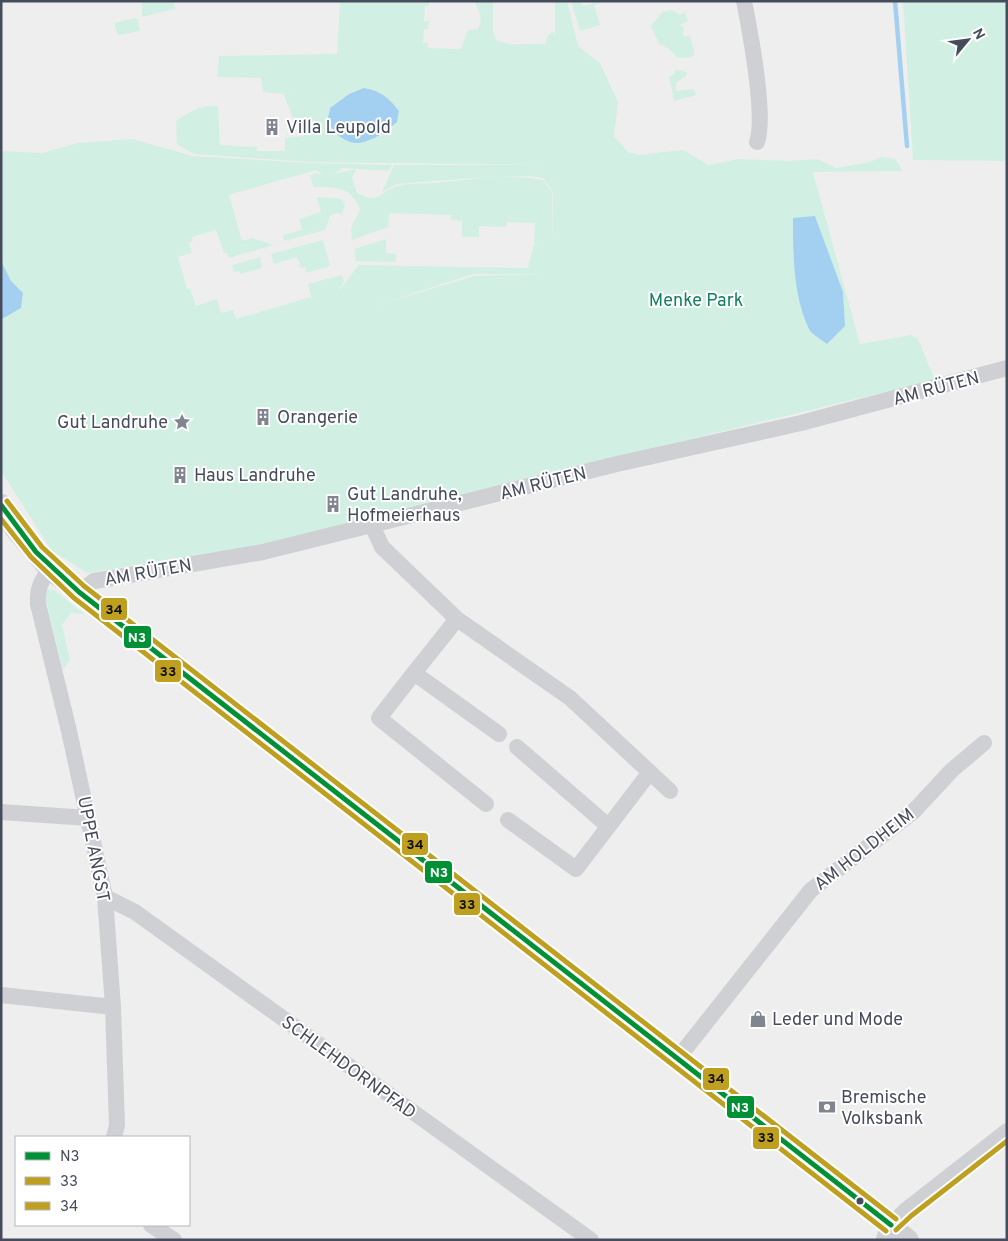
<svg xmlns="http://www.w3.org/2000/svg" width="1008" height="1241" font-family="Overpass,sans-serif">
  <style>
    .green { fill: #d1f0e3; fill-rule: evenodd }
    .water { fill: #a3d0f0 }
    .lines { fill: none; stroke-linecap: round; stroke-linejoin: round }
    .stream { stroke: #a3d0f0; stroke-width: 4.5 }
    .minor { stroke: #cfd0d4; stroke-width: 16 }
    .tertiary { stroke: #cfd0d4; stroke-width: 20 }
    .secondary { stroke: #ced0d4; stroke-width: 22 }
    .bus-1-casing { stroke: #fff; stroke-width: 9 }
    .bus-2-casing { stroke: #fff; stroke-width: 9 }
    .bus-3-casing { stroke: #fff; stroke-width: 9 }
    .bus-1 { stroke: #009035; stroke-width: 5 }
    .bus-2 { stroke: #be9f20; stroke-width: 5 }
    .bus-3 { stroke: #be9f20; stroke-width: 5 }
    .bus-dot { fill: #454c5c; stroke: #fff; stroke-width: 2 }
    .labels { text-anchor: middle; stroke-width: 4; stroke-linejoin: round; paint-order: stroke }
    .poi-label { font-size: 18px; fill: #454c5c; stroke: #fff; text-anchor: start }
    .park-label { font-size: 18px; fill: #118160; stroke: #fff }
    .street-label { font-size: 18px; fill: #454c5c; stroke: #fff }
    .line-badge { stroke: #fff; stroke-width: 2 }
    .badge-label { font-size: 14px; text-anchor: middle; font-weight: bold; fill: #fff }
    .pale-badge-label { font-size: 14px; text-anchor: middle; font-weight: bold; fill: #111 }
  </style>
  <rect width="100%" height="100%" fill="#efeeee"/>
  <path class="green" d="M142,1H174L175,9L142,17Z
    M340,1H429V6H425L424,21H429L428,29H424L423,43H428V48L461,49L468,30L478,29C484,19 479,10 474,1H493V30L496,40C512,47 529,43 545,44L548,35L553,31L555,35V1H567L578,46L600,63L618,102L614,136L628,152L639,155L683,150L708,165L739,159L789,161L817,159L836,168L870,162L881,157L895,159L903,171L813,172L860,344L911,335L918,339L935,380L395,510L376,514L359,522L282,541L87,573L52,551L1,471V151L42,153L78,143L132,139L193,156L309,163L392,165L389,171L341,168L342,169L334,174L356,169L352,178L357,193C380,205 378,192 398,186C408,183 421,184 432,183C468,180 507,173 543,180L552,192L553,244V192L543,178L528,176L472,178L396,184L382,192L394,165H547L309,162L194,154L177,144L176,121C190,112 200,104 218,106L220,145L257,147V151H285V138L304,136V118H293L283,93L296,95C284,93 275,94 263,92L261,78L217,77L219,56L337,54ZM349,94L399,111L397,122L381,136L330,108ZM316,170L323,175L315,173L310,176L314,187C336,187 352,187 360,210L351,228L352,240L388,227L389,213L451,215V220L462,221V237H479V226L506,227L507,222L535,223L534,243L540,244H534L528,268L359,265L337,293L344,282L342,275L308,284L311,297L236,319L233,310L221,313L217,299L196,306L190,288L187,289L178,257L192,253L189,242L193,241L192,237L216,230L224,253H227L229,258L274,245L252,238L242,241L229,195ZM473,274H549L474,276L377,305Z
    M571,1H581L582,6L605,1L594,5L600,25L580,31Z
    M903,1H1007V161L913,160Z
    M671,10L681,15L685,12L688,21L680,25L684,27L683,36H690L695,55C670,64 678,50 659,44L651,26L662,12Z
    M135,18L138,20L140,31L118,35L114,23Z
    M676,70L685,71L688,74L676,83V91L694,89L696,95L674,101L669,76L673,75Z
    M317,197L342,199L345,205L342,214L336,213L330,216L325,230L284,241L283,235L302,230L299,219L321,212Z
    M386,239V253L396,254V262L356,261L354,249Z
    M323,240L330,266L306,273L305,267L301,268L297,257L274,264L271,254L274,253Z
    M260,257L262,268L240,274L239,271L234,272L232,265Z
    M48,589L54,590L84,614L71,613L62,625L70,660L63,670L44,592Z"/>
  <path class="water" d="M364,88C381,91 389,98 399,111L397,122C387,131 377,138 364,142C350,147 331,134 328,119C328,116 330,111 330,108L349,94Z
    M815,216L843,292L845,326L827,344C822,340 812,335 809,329C793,296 793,254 793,218Z
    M1,261L11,281L23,293L21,308L2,319Z"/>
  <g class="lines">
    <path class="stream" d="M895,1L907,146"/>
    <path class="minor" d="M744,1C750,31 766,116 757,142
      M372,525L382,547L457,619L570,698L670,791
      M50,569C41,581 37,588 38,604L69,731L105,897L113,1007L117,1125L114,1137
      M79,592L94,581L263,552L617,464L801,423L1007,368
      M457,619L414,673L499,734
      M414,673L379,718L486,804
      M517,747L608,826
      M1,812L88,818
      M508,820L576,869L650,772
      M105,897L135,912L591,1240
      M1,995L113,1007
      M678,1058L811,890L913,812L952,770L984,743
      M151,1225L174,1240
      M891,1225L906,1210L1007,1131"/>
    <path class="tertiary" d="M891,1225L909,1240"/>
    <path class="secondary" d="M1,505L15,528L50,569L861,1201L891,1225L887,1240"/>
    <g class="bus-1-casing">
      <path id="bus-1" d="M1,505L36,552L79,592L891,1225"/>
    </g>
    <g class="bus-2-casing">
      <path id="bus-2" d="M1,519L31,557L74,598L886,1231
        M896,1230L911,1216L1007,1141"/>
    </g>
    <g class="bus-3-casing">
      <path id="bus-3" d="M7,501L42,547L84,586L896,1219"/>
    </g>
    <use href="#bus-1" class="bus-1"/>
    <use href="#bus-2" class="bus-2"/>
    <use href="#bus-3" class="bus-3"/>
  </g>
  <defs>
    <g id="building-bare" transform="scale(1.35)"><path d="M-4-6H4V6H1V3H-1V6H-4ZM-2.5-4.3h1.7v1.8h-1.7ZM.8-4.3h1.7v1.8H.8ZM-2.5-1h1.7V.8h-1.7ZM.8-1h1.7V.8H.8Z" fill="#80858f" stroke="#fff" stroke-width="2.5" paint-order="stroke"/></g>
    <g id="sight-bare" transform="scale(1.35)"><path d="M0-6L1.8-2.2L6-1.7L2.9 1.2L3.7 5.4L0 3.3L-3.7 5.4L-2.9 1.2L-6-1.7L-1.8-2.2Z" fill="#80858f" stroke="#fff" stroke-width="2.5" paint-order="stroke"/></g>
    <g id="shop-bare" transform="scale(1.35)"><path d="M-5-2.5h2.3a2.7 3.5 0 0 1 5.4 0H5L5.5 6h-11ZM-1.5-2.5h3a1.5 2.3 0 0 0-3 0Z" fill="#80858f" stroke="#fff" stroke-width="2.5" paint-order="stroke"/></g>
    <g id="bank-bare" transform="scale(1.35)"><path d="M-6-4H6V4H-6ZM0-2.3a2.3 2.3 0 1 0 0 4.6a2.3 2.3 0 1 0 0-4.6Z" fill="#80858f" stroke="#fff" stroke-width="2.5" paint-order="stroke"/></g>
  </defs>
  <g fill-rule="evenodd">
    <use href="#building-bare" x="272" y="127"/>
    <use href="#building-bare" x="263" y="417"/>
    <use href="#sight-bare" x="182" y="422"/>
    <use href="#building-bare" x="180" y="475"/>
    <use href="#building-bare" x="333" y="504"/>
    <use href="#shop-bare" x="758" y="1019"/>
    <use href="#bank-bare" x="827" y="1107"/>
  </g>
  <circle class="bus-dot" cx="860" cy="1201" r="4.5"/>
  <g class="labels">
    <g class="poi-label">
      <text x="286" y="133">Villa Leupold</text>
      <text x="277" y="423">Orangerie</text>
      <text x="168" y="428" text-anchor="end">Gut Landruhe</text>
      <text x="194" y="481">Haus Landruhe</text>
      <text x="347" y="500">Gut Landruhe,<tspan x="347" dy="21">Hofmeierhaus</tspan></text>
      <text x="772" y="1025">Leder und Mode</text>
      <text x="841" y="1103">Bremische<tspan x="841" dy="21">Volksbank</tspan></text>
    </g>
    <g class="park-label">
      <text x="696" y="306">Menke Park</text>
    </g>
    <g class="street-label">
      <text transform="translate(936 388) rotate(-15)" y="6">AM RÜTEN</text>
      <text transform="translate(543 483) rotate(-14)" y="6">AM RÜTEN</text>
      <text transform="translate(148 572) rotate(-10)" y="6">AM RÜTEN</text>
      <text transform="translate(94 849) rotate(79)" y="6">UPPE ANGST</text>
      <text transform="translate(864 849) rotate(-38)" y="6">AM HOLDHEIM</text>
      <text transform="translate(349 1067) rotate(36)" y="6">SCHLEHDORNPFAD</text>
    </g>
  </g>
  <g class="line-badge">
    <rect x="100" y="597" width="28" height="24" rx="5" fill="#be9f20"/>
    <rect x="123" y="625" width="29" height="24" rx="5" fill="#009035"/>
    <rect x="154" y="659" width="28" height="24" rx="5" fill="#be9f20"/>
    <rect x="401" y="832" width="28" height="24" rx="5" fill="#be9f20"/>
    <rect x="424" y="860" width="29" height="24" rx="5" fill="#009035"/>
    <rect x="453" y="892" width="28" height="24" rx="5" fill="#be9f20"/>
    <rect x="702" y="1067" width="28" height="24" rx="5" fill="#be9f20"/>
    <rect x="726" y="1095" width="29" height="24" rx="5" fill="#009035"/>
    <rect x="752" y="1126" width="28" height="24" rx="5" fill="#be9f20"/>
  </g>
  <g class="badge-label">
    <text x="137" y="642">N3</text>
    <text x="439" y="877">N3</text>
    <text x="740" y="1112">N3</text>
  </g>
  <g class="pale-badge-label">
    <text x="114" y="614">34</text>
    <text x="168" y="676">33</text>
    <text x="415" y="849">34</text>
    <text x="467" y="909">33</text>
    <text x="716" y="1083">34</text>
    <text x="766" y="1142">33</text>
  </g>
  <rect width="1008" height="1241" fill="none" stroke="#454c5c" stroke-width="5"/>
  <rect x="15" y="1136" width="175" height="90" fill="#ffffff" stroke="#b5b7be"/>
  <rect x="25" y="1152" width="25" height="8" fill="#009035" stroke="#b5b7be"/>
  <text x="60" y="1161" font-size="15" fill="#454c5c">N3</text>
  <rect x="25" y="1177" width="25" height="8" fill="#be9f20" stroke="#b5b7be"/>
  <text x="60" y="1186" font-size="15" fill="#454c5c">33</text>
  <rect x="25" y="1202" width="25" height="8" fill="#be9f20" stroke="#b5b7be"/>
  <text x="60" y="1211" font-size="15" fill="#454c5c">34</text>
  <g transform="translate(968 40) rotate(61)" stroke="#ffffff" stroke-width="4" paint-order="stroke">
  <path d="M0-4L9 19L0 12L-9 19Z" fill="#454c5c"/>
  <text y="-8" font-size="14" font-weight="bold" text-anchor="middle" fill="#454c5c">N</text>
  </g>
</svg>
